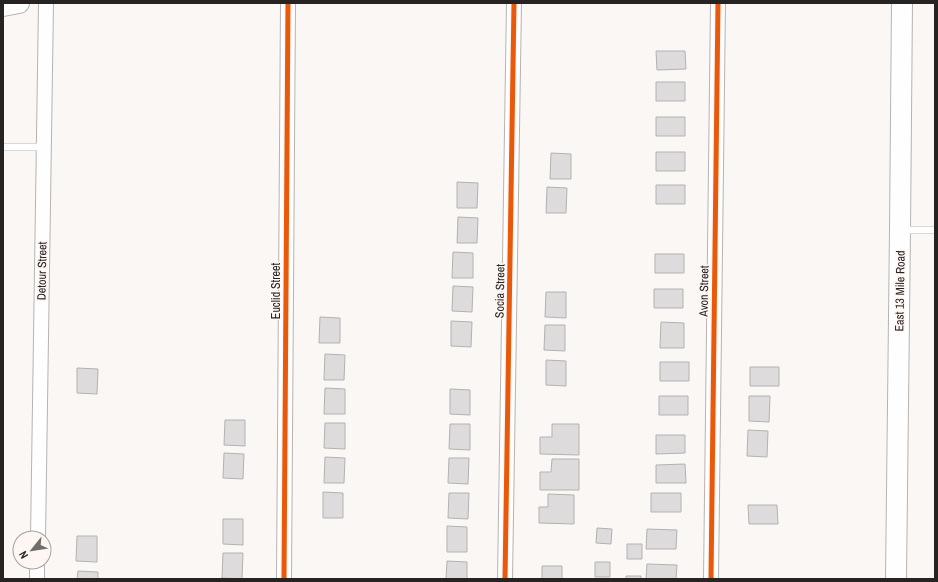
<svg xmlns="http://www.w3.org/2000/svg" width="938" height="582" font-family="'Archivo Narrow',sans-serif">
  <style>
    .building { fill: #dddbdb; stroke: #b4b2b1 }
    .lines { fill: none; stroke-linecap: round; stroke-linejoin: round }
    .service-casing { stroke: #b6b4b2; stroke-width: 8 }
    .minor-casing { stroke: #b6b4b2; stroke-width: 16 }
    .secondary-casing { stroke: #b6b4b2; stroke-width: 22 }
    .service { stroke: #fefefe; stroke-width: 7 }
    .minor { stroke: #fefefe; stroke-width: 14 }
    .secondary { stroke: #fefefe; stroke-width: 20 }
    .cycleway-casing { stroke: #fdf6f2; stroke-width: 8 }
    .cycleway { stroke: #e8590c; stroke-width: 5 }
    .labels { text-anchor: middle; stroke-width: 3; stroke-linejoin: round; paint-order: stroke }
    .street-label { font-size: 12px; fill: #262322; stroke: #fdf6f2 }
  </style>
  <rect width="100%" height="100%" fill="#faf7f5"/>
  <path class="building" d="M656,51H685L686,69L657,70Z
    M656,82H685V101H656Z
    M656,117H685V136H656Z
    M656,152H685V171H656Z
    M551,153L571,154V179H550Z
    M457,182L478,183L477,208H457Z
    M656,185H685V204H656Z
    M547,187L567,188L566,213H546Z
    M458,217L478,218L477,243H457Z
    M453,252L473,253V278H452Z
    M655,254H684V273H655Z
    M453,286L473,287L472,312L452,311Z
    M654,289H683V308H654Z
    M546,292H566V318L545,317Z
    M320,317L340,318V343H319Z
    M451,321L472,322L471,347L451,346Z
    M661,322L684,323V348H660Z
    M545,325H565V351L544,350Z
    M325,354L345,355L344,380H324Z
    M546,360L566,361V386L546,385Z
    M660,362H689V381H660Z
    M750,367H779V386H750Z
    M77,368L98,369L97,394L77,393Z
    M325,388L345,389V414H324Z
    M450,389L470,390V415L450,414Z
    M659,396H688V415H659Z
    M749,396H770L769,422L749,421Z
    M225,420H245V446L224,445Z
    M325,423H345V449L324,448Z
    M450,424H470V450L449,449Z
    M552,424H579V455L540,454V437H552Z
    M748,430L768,431L767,457L747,456Z
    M656,435H685V453L656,454Z
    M224,453L244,454L243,479L223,478Z
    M325,457L345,458L344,483H324Z
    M449,458H469L468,484L448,483Z
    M552,459H579V490H540V472H551Z
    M685,464L686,483H656V465Z
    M323,492L343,493V518H323Z
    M449,493H469L468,519L448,518Z
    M651,493H681V512H651Z
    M548,494L574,495V524L539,523V507H548Z
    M748,505H777L778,524H749Z
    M223,519H243V545L223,544Z
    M447,526L467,527V552H447Z
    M597,528L612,529L611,544L596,543Z
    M647,529L677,530L676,549H646Z
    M77,536H97V562L76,561Z
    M627,544H642V559H627Z
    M223,553H243L242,579L222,578Z
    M447,561L467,562V579H446Z
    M595,562H610V577H595Z
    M647,564L677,565L676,579H646Z
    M542,566H562V579H542Z
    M78,571L98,572V579H77Z
    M626,576H641V579H626Z"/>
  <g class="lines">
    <g class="service-casing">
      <path id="service" d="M3,147H45
        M901,230H935"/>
    </g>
    <g class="minor-casing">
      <path id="minor" d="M38,538L46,3
        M37,579V562
        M284,579L288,3
        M505,579L514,3
        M711,579L718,3"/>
    </g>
    <g class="secondary-casing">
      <path id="secondary" d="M3,6L19,3
        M896,579L900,230L902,3"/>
    </g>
    <use href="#service" class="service"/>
    <use href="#minor" class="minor"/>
    <use href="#secondary" class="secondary"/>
    <g class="cycleway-casing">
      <path id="cycleway" d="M284,579L288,3
        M505,579L514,3
        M711,579L718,3"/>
    </g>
    <use href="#cycleway" class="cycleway"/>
  </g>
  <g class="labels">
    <g class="street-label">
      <text transform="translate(42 271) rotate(-89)" y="4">Detour Street</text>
      <text transform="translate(276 291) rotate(-90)" y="4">Euclid Street</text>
      <text transform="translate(500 291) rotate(-89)" y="4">Socia Street</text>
      <text transform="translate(704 291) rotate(-89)" y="4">Avon Street</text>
      <text transform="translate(900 291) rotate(-89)" y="4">East 13 Mile Road</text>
    </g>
  </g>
  <rect width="938" height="582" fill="none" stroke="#262322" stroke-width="8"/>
  <g transform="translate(32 550) rotate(240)"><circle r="19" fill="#fdf6f2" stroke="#a7a29f"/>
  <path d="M0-3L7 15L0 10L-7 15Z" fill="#706d6c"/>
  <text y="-6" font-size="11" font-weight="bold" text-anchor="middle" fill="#262322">N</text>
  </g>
</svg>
